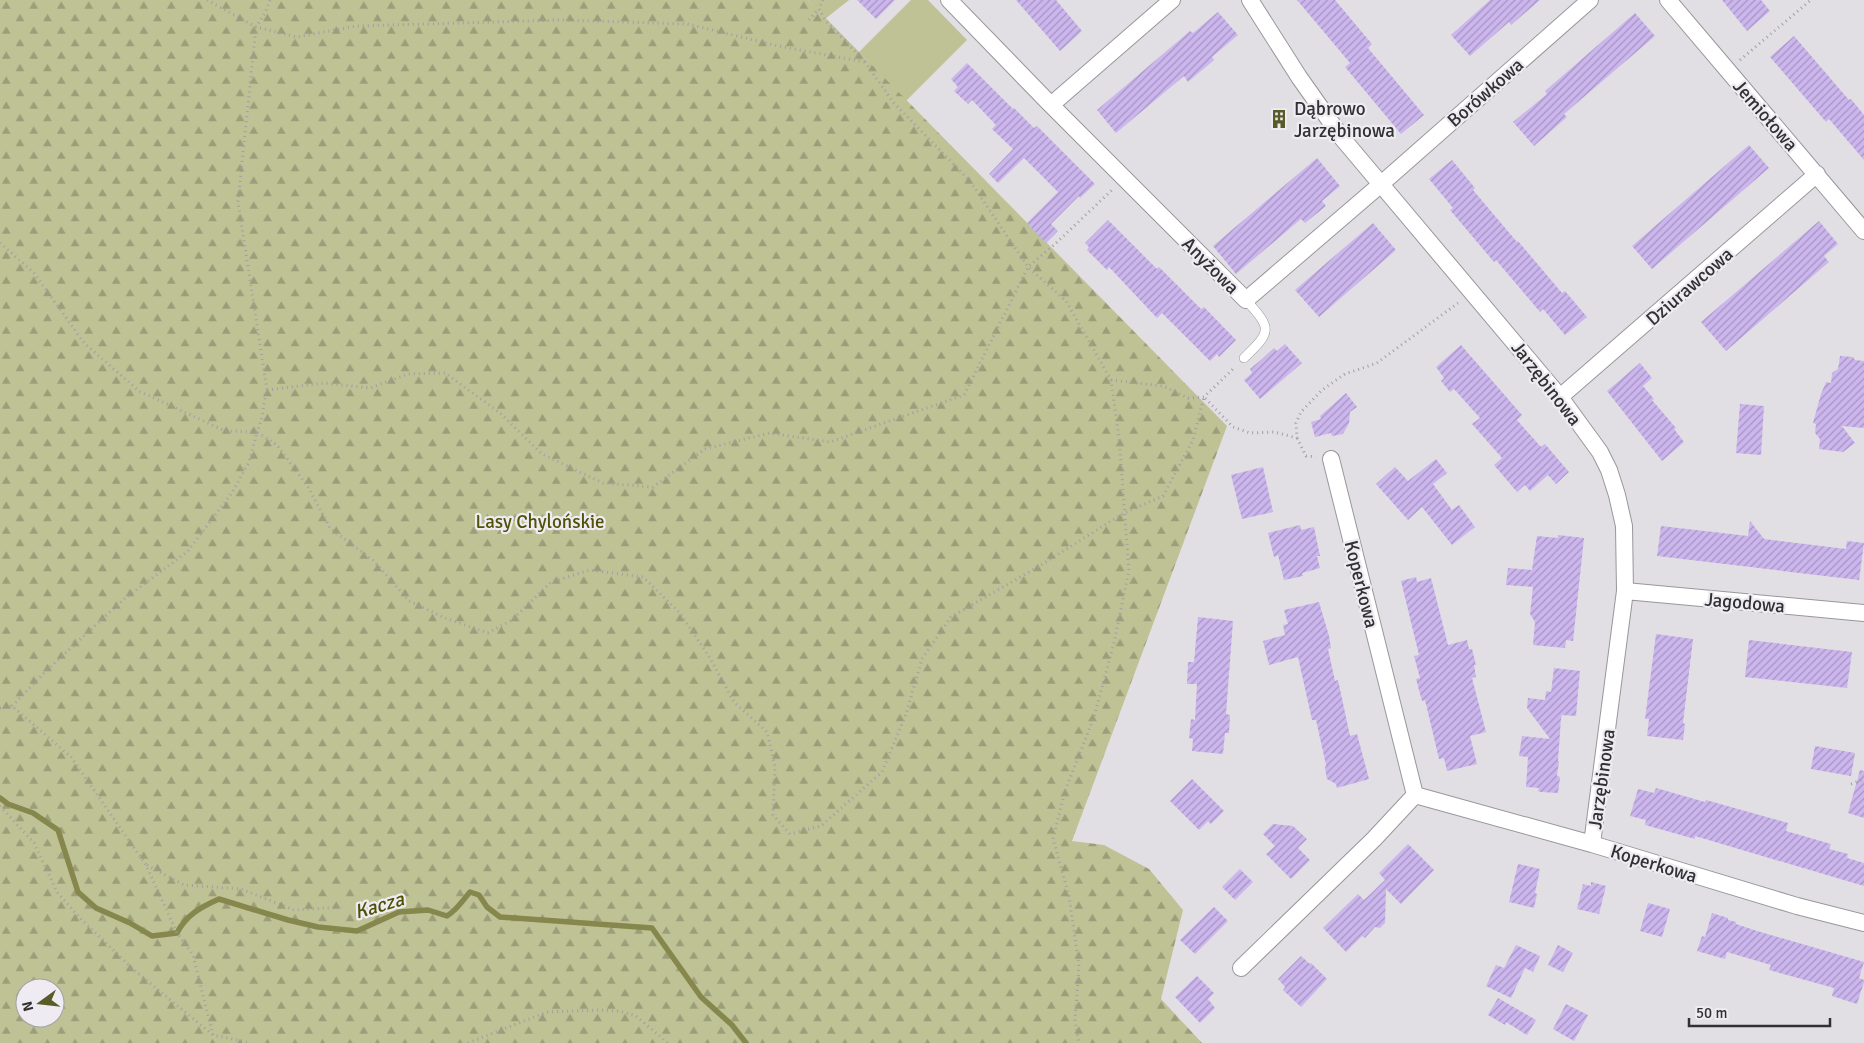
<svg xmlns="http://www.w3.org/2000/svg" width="1864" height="1043" font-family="Signika,sans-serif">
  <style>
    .green { fill: #bfc295 }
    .forest { fill: url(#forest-firs); fill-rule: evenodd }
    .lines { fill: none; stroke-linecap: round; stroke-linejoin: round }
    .stream { stroke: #85874c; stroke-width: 5.5 }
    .building { fill: url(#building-hatch) }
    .lane-casing { stroke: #98979b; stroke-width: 10 }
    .street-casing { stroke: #98979b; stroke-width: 18 }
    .path { stroke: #a19fa3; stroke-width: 3; stroke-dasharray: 1 4; stroke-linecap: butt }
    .lane { stroke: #fff; stroke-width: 9 }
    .street { stroke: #fff; stroke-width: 16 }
    .labels { text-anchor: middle; stroke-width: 4.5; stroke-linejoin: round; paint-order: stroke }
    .street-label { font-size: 19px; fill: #313032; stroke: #eeecf2 }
    .poi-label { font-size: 19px; fill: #313032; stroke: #eeecf2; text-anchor: start }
    .park-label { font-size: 19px; fill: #515208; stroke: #eeecf2 }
    .water-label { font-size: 20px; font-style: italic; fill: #4f5004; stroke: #eeecf2 }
  </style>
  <defs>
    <pattern id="forest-firs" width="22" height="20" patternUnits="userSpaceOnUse" patternTransform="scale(1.25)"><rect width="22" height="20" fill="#bfc295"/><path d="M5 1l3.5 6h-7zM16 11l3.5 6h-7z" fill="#9c9e7a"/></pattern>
    <pattern id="building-hatch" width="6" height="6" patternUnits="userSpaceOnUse" patternTransform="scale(1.25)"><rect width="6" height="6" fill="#ccb6ee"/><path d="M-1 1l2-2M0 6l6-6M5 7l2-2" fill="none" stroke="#a694c1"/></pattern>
  </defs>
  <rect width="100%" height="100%" fill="#e1dfe4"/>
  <path class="green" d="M808,0H849L825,19Z
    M911,0H928L967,40L906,101L859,52Z"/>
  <path class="forest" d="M0,0H808L1227,426L1072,841L1104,845L1149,869L1183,910L1161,999L1202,1043H0ZM25,988H55V1018H25Z"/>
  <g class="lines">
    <path class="stream" d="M0,798L8,804L33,813L58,830L78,892L96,908L130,923L152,936L177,933C186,915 201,907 219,899L288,920L318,927L357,931L399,912L428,910L447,916C458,909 462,901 470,892L479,895L487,907L500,917L652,928L701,997L732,1025L746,1043"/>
  </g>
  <path class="building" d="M857,0H895L876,19Z
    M1016,0H1056L1082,31L1060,51Z
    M1297,0H1335L1372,44L1368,48L1424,115L1401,134L1345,67L1350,63Z
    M1490,0H1540L1511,25L1509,22L1470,56L1451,35Z
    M1722,0H1761L1770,11L1747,31Z
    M1218,12L1238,35L1212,57L1214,60L1188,82L1184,76L1116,133L1097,110L1190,31L1193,33Z
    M1635,13L1655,36L1564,114L1567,117L1534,146L1513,122L1547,94L1545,91Z
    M1794,36L1849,100L1851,99L1864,115V160L1829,119L1826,122L1770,57Z
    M967,63L1013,109L1014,108L1034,128L1037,126L1095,184L1080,198L1079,196L1051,224L1058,231L1046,243L1027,223L1058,192L1024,158L998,183L989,174L1013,149L992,129L996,125L972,100L968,104L954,91L958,87L951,79Z
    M1749,145L1769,168L1652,269L1632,246Z
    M1317,158L1340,186L1322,201L1326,206L1305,223L1301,219L1236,274L1213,246Z
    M1452,160L1475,188L1473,190L1517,242L1518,241L1562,293L1565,291L1587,317L1565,335L1543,309L1540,312L1496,260L1494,262L1450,210L1453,208L1429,179Z
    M1108,220L1157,269L1159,267L1201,309L1204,307L1236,340L1219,357L1217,354L1210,361L1162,313L1157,318L1109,267L1107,270L1087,250L1089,247L1085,243Z
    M1819,221L1838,244L1824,256L1829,262L1726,351L1701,322Z
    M1373,223L1396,250L1319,317L1295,290Z
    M1285,344L1302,363L1260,399L1244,380L1252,373L1250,369L1262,359L1274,348L1277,351Z
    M1461,345L1522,415L1517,420L1541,447L1545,444L1569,472L1556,484L1548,475L1530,491L1525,485L1517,492L1494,465L1502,458L1472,424L1480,418L1454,389L1450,392L1441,381L1444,378L1436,367Z
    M1840,356L1853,357L1855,360L1864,361V428L1842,426L1855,443L1843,452L1819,449L1820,439L1815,433L1816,424L1813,423L1821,394L1826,382L1831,383L1832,373L1838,369Z
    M1640,363L1652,378L1643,386L1654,399L1652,400L1676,428L1674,429L1684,442L1662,461L1607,391Z
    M1346,393L1357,407L1350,412L1349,423L1343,434L1332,436L1331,433L1315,437L1311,422L1321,419L1320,416Z
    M1740,404L1764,406L1761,455L1736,453Z
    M1436,459L1447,473L1433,484L1452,510L1459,505L1475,527L1452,545L1422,507L1408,520L1376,484L1395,467L1408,481Z
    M1263,467L1273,512L1242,519L1231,475Z
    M1750,521L1764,539L1846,549L1847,541L1864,543L1859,580L1657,556L1661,526L1748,536Z
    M1300,525L1301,530L1314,527L1320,556H1317L1320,568L1302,573L1303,576L1284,580L1278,555L1274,557L1268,533Z
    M1558,535L1584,538L1573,641L1566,640L1565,648L1533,645L1535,622L1530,614L1533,587L1506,585L1508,568L1532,570L1537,536L1558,538Z
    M1416,577L1417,582L1431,578L1448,645L1467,640L1469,649H1472L1476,665H1474L1476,677L1472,678L1486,732L1470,736L1477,764L1447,771L1444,758L1439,759L1425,700L1422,701L1416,679L1420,678L1414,656L1419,655L1401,581Z
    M1319,602L1329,636L1331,648L1328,649L1335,681L1338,680L1350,736L1357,734L1369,779L1337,788L1336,784L1327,779L1325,768L1326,765L1316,720H1312L1298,657L1269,665L1263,641L1285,635L1283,625L1288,624L1284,610Z
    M1198,617L1233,621L1226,714L1230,715L1229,733H1225L1223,754L1192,751L1193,739L1189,738L1191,719L1195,720L1197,684H1187L1188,662H1194Z
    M1656,634L1693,639L1683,723L1685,724L1683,740L1647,736L1649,719H1645Z
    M1749,640L1852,652L1847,688L1745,677Z
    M1554,668L1580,671L1576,716L1562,715L1561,718L1558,761H1559L1557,776L1560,777L1558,793L1541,792L1538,791L1539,788L1526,787L1528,757L1519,756L1522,736L1550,739L1527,708L1528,698L1545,700L1546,691L1551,692Z
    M1815,746L1855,753L1851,776L1811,769Z
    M1860,770L1864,771V818L1848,813Z
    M1192,779L1224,811L1211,824L1208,821L1199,830L1170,801Z
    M1656,788L1705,802L1706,800L1788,823L1786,831L1831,844L1829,849L1848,854L1847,858L1864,863V886L1695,836V839L1645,825L1646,820L1630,816L1638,789L1654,793Z
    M1273,824L1293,826L1307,839L1298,848L1310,860L1291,879L1266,854L1275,846L1263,834Z
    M1408,844L1434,870L1401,904L1386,889L1385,923L1380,928L1375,927L1365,938L1362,936L1346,952L1323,928L1358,894L1364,900L1385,880L1379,873Z
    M1518,864L1540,869L1535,893L1537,894L1534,908L1509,902Z
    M1240,869L1253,882L1235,900L1222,887Z
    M1591,882L1606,886L1599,914L1577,909L1583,884L1591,886Z
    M1648,903L1670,909L1662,937L1640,931Z
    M1214,907L1228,921L1195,954L1180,940Z
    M1712,913L1728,918V920L1736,922V924L1757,931L1864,962L1859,978L1864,980V982L1857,1004L1832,996L1834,988L1769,970L1771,965L1727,952L1725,959L1697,951L1702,936L1705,937Z
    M1516,945L1540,956L1533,972L1525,968L1511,998L1486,986L1496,965L1504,968Z
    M1558,945L1573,953L1563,972L1548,965Z
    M1301,956L1310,964L1311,963L1327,979L1301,1007L1283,990L1285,987L1278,979Z
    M1197,976L1214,993L1208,999L1215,1008L1200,1023L1175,997Z
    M1498,998L1536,1020L1527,1035L1506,1022L1505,1025L1488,1015Z
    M1566,1004L1588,1015L1574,1041L1553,1029Z"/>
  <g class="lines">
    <g class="lane-casing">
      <path id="lane" d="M1244,358C1272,331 1272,329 1246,300"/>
    </g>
    <g class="street-casing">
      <path id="street" d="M949,0L1051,105L1246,300L1380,185L1590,0
        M1250,0L1299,77L1342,138L1560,397L1600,452L1609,470L1617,495L1624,526L1625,591L1592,844
        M1668,0L1864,231
        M1051,105L1172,0
        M1560,397L1817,174
        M1331,459L1415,795L1592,844L1797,906L1864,923
        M1625,591L1864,613
        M1241,968L1374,839L1415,795"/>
    </g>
    <path class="path" d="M207,0L256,27L297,37L356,26L562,20L687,24L783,47L865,62
      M823,0L819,9L825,20L865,62L893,102L970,181L1028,267L1066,301L1111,380L1119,438L1129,570L1114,643L1094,717L1065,791L1053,839L1069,896L1079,966L1075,1020L1079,1043
      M809,20L819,9
      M1740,60L1811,0
      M0,243L34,273L84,343L139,391L225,431L257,432C263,419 263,404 267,390L238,202L256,27L265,13L270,0
      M1111,380L1163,386L1188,398L1204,397L1235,367
      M267,390L324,383L370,388L408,374L445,373L499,412L542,454L603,483L653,487L705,449L769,433L830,442L964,395L1028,267L1055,244L1112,190
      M1297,438L1306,456L1316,457
      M12,706L48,669L124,599L187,552L232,493L249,462L257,432L277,445L308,487L330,528L374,561L409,601L445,618L488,633L512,620L551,582L590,570L643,577L680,613L710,658L734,702L767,732L775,766L773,815L790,834L821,826L882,772L906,714L922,659L951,617L1041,565L1124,513L1163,496L1193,440L1204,397L1233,427L1250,433L1274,432L1297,438L1296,423L1301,412L1322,390L1345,374L1377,363L1458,303
      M0,708L12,706L71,757L146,865L177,933L193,955L213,1035
      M1851,784L1864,779
      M0,806L34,843L57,892L80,918L134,970L213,1035L251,1043
      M147,865L184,885L241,889L294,910L343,907
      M468,1043L547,1012L599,1010L619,1011L636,1016L668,1043"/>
    <use href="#lane" class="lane"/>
    <use href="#street" class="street"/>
  </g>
  <defs>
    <g id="building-bare" transform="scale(1.5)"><path d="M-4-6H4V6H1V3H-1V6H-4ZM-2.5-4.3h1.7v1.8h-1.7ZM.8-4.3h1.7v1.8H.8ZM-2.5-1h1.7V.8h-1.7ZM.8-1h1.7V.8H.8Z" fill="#595b28" stroke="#eeecf2" stroke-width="2.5" paint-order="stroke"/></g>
  </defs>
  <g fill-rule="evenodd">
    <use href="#building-bare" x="1279" y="119"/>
  </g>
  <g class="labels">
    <g class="street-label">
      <text transform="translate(1485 92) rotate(-41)" y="7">Borówkowa</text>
      <text transform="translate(1766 115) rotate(49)" y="7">Jemiołowa</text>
      <text transform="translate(1211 265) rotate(45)" y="7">Anyżowa</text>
      <text transform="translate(1689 286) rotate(-41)" y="7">Dziurawcowa</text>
      <text transform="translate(1547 383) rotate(52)" y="7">Jarzębinowa</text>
      <text transform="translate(1362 584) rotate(76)" y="7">Koperkowa</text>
      <text transform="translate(1745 602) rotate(5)" y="7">Jagodowa</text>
      <text transform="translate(1601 779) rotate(-82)" y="7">Jarzębinowa</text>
      <text transform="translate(1654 863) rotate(17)" y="7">Koperkowa</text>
    </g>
    <g class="poi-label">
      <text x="1294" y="115">Dąbrowo<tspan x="1294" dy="22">Jarzębinowa</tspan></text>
    </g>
    <g class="park-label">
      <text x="540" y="528">Lasy Chylońskie</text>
    </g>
    <g class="water-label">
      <text transform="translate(379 905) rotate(-16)" y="7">Kacza</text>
    </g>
  </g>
  <g transform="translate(40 1003) rotate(255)"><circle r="24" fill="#eeecf2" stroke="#a2a1a5"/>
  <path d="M0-4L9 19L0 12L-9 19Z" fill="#595b28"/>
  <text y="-8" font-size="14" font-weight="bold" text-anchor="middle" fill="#313032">N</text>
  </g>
  <path d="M1689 1018v8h141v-8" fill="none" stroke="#313032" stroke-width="2.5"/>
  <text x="1696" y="1018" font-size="15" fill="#313032" stroke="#eeecf2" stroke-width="4" paint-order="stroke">50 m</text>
</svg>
